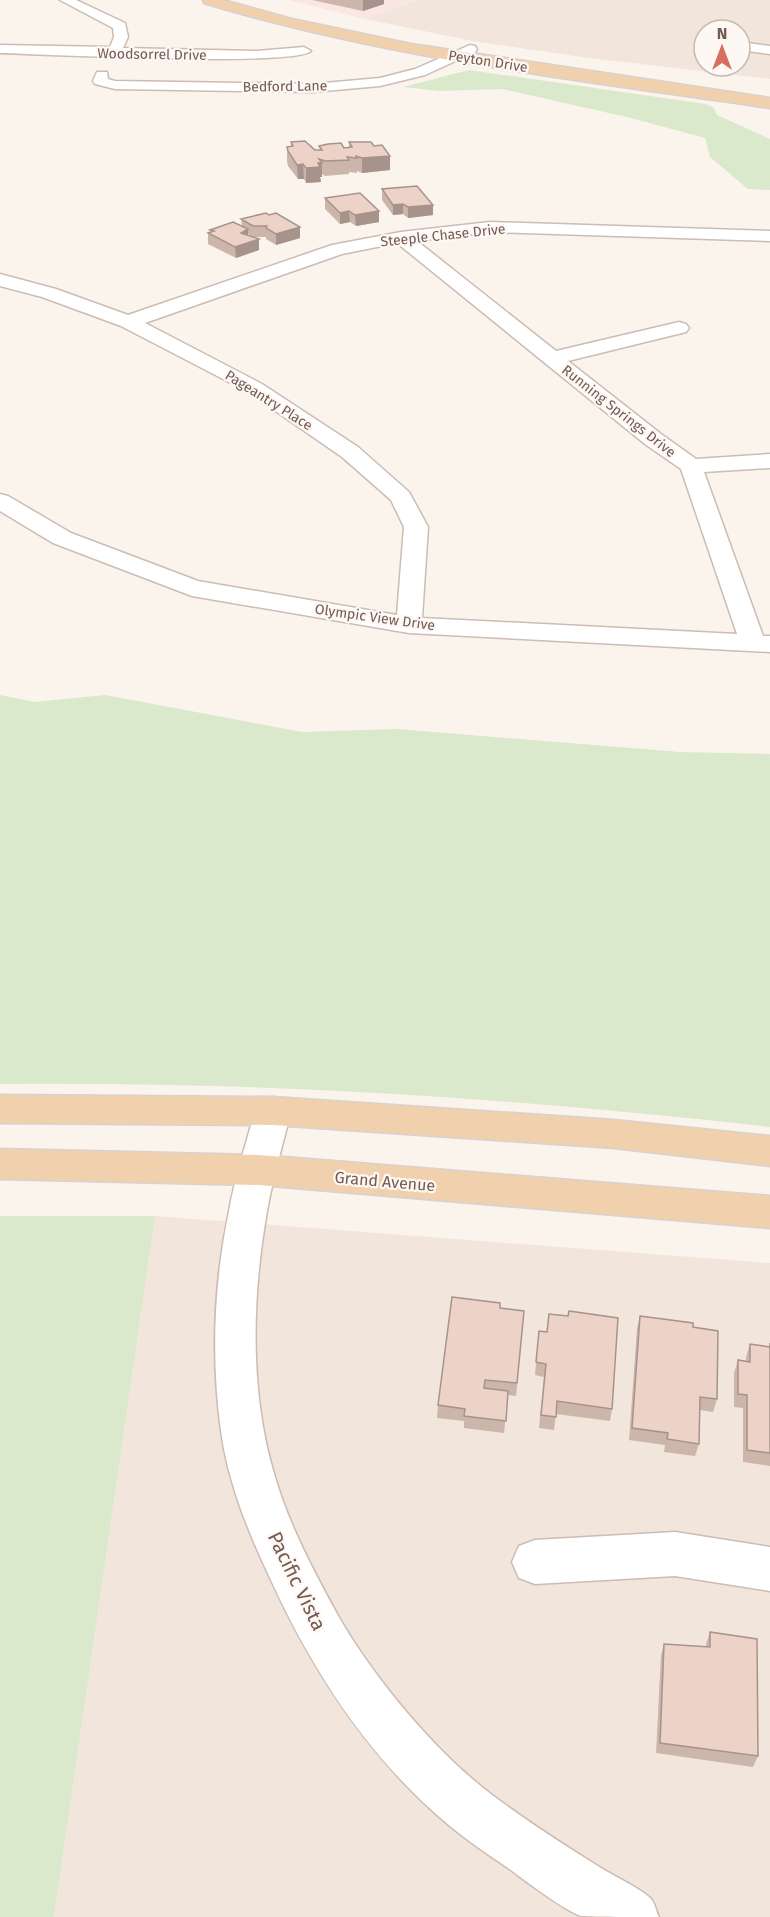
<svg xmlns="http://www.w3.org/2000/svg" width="770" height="1917" font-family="'Fira Sans',sans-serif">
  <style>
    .residential { fill: #f2e5db; fill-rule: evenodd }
    .commercial { fill: #fae6e2 }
    .green { fill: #dae8cc }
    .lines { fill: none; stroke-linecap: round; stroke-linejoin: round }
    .minor-casing { stroke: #ccbcb3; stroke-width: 3 }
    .major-casing { stroke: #d8d1ce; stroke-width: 3 }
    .minor { fill: #fff; fill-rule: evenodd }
    .major { fill: #f1d1ad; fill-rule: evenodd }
    .wall { fill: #ccb5ab }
    .shaded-wall { fill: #a6938b }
    .building { fill: #edd2c7; stroke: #a6938b; stroke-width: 1.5 }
    .labels { text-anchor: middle; stroke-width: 4.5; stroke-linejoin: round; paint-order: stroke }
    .far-street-label { font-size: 14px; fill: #745a51; stroke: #fdf8f3 }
    .street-label { font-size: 16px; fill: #745a51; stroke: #fdf8f3 }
    .near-street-label { font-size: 20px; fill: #745a51; stroke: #fdf8f3 }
  </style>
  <rect width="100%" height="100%" fill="#fbf4ec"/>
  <path class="residential" d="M418,0H770V79L589,58L473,41L365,19ZM704,30H740V66H704Z
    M155,1216L770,1263V1917H54Z"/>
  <path class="commercial" d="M289,0H418L365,19Z"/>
  <path class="green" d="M469,70L706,104L714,108L717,115L770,139V190L748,189L710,157L705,138L631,118L502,89L439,91L403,87Z
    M0,695L35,702L105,695L302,732L396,729L680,752L770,754V1127C515,1098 256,1081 0,1084Z
    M0,1216H155L54,1917H0Z"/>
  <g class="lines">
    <g class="minor-casing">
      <path id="minor" d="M60,0H76L125,23L128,37L123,48L257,51L304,47L311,51C296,67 39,54 0,53V45L110,47L114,37L113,28Z
        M740,42L770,46V54L740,50Z
        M470,45L475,46L477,49L475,52L425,75L380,86L313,92L115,89L95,84L93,81L97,72H107L108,79L115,81L313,84L380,78L415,69Z
        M490,222L770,231V241L490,232L417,241L556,351L679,322L686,324L689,328L686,332L568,361L661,434L696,459L770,454V468L704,472L763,636H770V652L409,633L192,596L53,543L0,511V494L8,496L71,533L198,581L397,615L404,527L391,500L342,457L248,392L121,326L42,297L0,286V274L56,289L128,315L332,245L401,232ZM397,243L645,444L681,469L737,634L422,618L428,527L409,492L358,447L262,384L145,323L342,254Z
        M273,1097L286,1101L291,1111C283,1144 273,1177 267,1211C252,1296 249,1393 275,1477C289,1525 313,1570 337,1614C372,1676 435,1752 492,1795C527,1821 564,1845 601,1868C612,1875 645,1891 651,1899C655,1903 656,1912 659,1917C643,1917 592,1917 581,1916C562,1909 526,1881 508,1868C489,1855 468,1841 450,1826C369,1759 313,1672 270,1578C248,1531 228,1482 221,1431C211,1359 214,1282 229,1211C235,1177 246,1144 255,1111L260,1101Z
        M675,1532L770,1547V1591L675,1576L535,1584L519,1578L512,1562L519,1546L535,1540Z"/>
    </g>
    <g class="major-casing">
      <path id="major" d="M203,0H223L292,19L411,44L770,98V108C580,80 388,59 204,3Z
        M0,1095L273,1097L614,1120L770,1136V1166L614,1148L273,1125L0,1123Z
        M0,1149L259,1155L770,1196V1228L259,1185L0,1179Z"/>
    </g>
    <use href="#minor" class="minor"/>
    <use href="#major" class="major"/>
  </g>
  <path class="wall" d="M312,0H384V4L363,11Z
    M291,142L315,150H320L319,146L349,148V142L390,170L362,173L357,171V173L349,172V174L325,176L322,174V177H320L321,182L306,183L304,179H298L288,166L287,161V147L291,146Z
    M382,189L433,205V215L408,218L403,214L393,215L382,200Z
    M325,198L379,211V222L356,226L350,222L340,224L325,209Z
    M269,215L300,227V238L276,245L266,239V237H253L248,234V236L259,239V250L236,258L208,244V233L211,232L210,230L242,226L241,219Z
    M500,1308L524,1311L516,1396L508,1395L504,1433L464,1428V1421L437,1418L438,1405Z
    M640,1316L693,1327L717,1399L713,1412L700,1410L699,1444L695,1456L664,1452L665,1445L629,1440L637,1329Z
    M539,1331L612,1409L610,1421L556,1414L554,1430L539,1428L544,1377L535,1375Z
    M770,1343V1466L743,1462V1408L734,1407V1373L738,1360L746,1361V1357L750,1344L769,1347Z
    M710,1632L758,1756L753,1767L656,1753L661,1655L664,1644L706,1647V1644Z"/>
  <path class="shaded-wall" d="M363,0H384V4L363,11Z
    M390,156V170L362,173V158Z
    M318,163H322V177H320L321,182L306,183V168Z
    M303,164L304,179H298L297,165Z
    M403,204V214L393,215V205Z
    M433,205V215L408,218V207Z
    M349,211L350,222L340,224V213Z
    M379,211V222L356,226L355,215Z
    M300,227V238L276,245V234Z
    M248,229V240L241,233Z
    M259,239V250L236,258L235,247Z"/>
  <path class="building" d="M305,141L315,150H322L319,146L328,144L341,143L344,148L352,147L349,142H371L374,146L382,145L390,156L362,158L356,156L357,158L347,157L349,160L325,161L319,159L322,163H318L320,167L306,168L303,164L297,165L288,151L287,147L293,146L291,142Z
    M417,186L433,205L408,207L403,204L393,205L382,189Z
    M360,193L379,211L355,215L349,211L340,213L325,198Z
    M266,213L269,215L276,213L300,227L276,234L266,228L267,226H253L241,219Z
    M233,222L248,229L241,233L259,239L235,247L208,233L214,231L210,230Z
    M452,1297L500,1303V1308L524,1311L517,1383L485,1380L484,1388L508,1391L506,1421L464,1416L465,1409L438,1405Z
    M569,1311L618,1318L612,1409L557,1401L556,1417L541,1415L546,1364L536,1362L539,1331L547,1332L549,1314L568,1316Z
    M640,1316L693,1323V1327L718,1331L717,1399L700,1397L699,1444L667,1439L668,1433L632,1428Z
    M770,1343V1453L747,1450V1395L738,1394V1360L750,1362V1344L770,1347Z
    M710,1632L757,1639L758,1756L660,1743L664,1644L710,1647Z"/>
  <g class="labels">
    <g class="far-street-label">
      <text transform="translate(152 54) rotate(1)" y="5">Woodsorrel Drive</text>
      <text transform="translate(488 61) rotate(9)" y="5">Peyton Drive</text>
      <text transform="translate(285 86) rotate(-1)" y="5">Bedford Lane</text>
      <text transform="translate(443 235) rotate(-6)" y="5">Steeple Chase Drive</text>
      <text transform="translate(269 400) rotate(32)" y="5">Pageantry Place</text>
      <text transform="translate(619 411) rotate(38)" y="5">Running Springs Drive</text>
      <text transform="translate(375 617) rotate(8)" y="5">Olympic View Drive</text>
    </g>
    <g class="street-label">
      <text transform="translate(385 1181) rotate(5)" y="6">Grand Avenue</text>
    </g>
    <g class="near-street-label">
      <text transform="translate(297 1581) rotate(64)" y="7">Pacific Vista</text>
    </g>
  </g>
  <g transform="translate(722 48)"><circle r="28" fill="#fdf8f3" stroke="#c6b9b2" stroke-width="1.5"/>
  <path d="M0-4.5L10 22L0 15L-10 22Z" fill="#d66f60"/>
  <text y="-9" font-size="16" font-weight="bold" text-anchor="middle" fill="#745a51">N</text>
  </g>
</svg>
